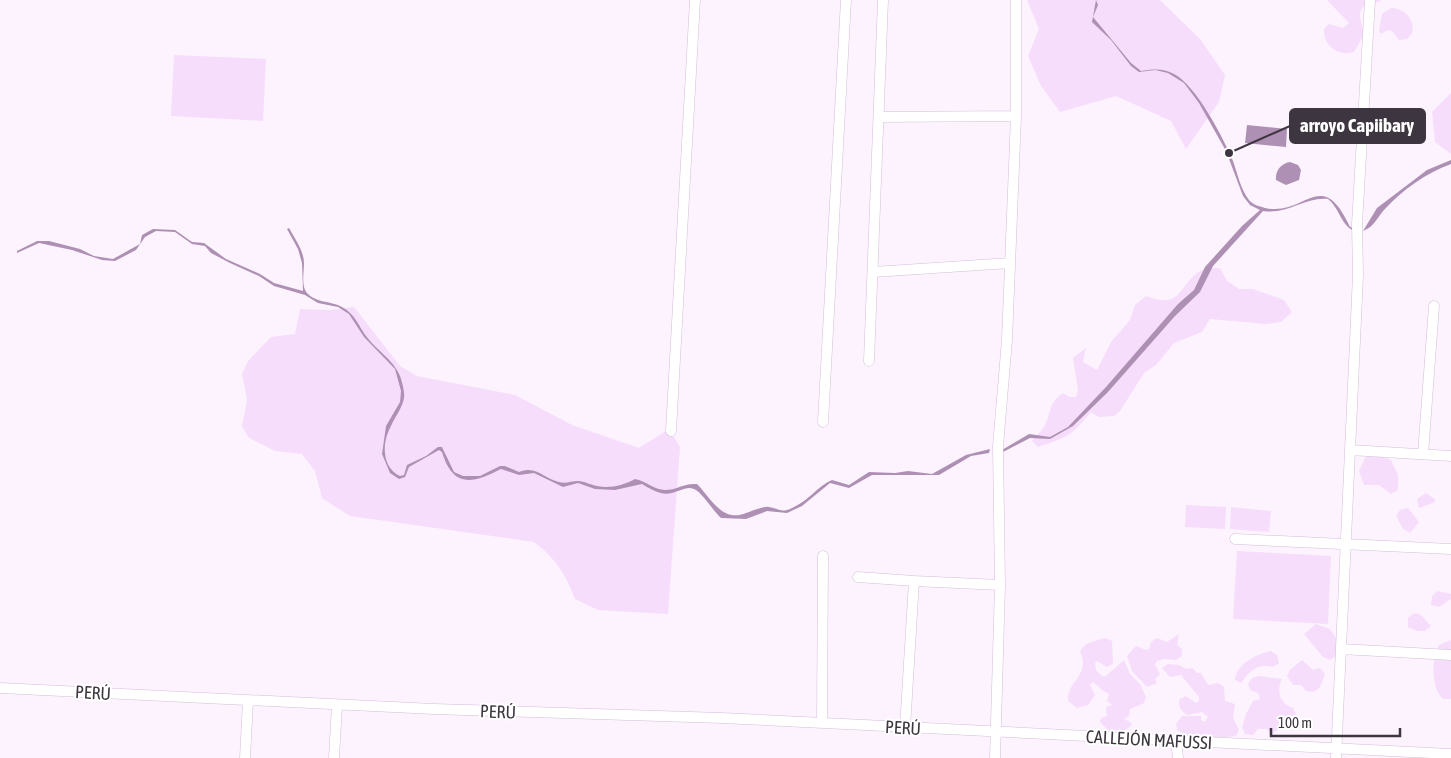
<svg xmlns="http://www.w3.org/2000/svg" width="1451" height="758" font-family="'Asap Condensed',sans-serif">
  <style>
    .green { fill: #f6ddfb }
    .water { fill: #af90b5 }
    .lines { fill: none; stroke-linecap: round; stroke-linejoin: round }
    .minor-casing { stroke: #d3bed8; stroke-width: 11 }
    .minor { stroke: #fff; stroke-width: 10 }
    .labels { text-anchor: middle; stroke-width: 4; stroke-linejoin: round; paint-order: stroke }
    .street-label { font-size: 18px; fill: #3d353f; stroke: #fff }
    .leader { fill: none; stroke: #3d353f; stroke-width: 2 }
    .callout-dot { fill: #3d353f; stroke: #fff; stroke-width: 2 }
    .callout { fill: #3d353f; stroke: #3d353f; stroke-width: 2 }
    .callout-label { font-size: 19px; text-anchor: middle; font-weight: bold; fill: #fff }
  </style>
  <rect width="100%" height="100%" fill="#fcf3fe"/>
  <path class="green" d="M1027,0H1160L1200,39L1225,75L1219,102L1186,149L1171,121L1116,96L1060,112L1041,86L1028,56L1039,29Z
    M1327,0H1382C1377,3 1371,3 1366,5C1355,10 1362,25 1365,33L1354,52C1337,57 1323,45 1324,29L1329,24L1343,28L1349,23Z
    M1391,8C1404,8 1416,20 1412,33L1407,39L1399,40L1392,31L1388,30L1381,34L1379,31L1382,14Z
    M174,55L266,59L263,121L171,116Z
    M1451,93V154L1435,142L1432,112Z
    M1390,109L1398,111L1402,124L1397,137L1387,144L1380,140C1377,130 1382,115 1390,109Z
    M1220,268L1227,281L1239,289H1253L1284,300L1292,312L1281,322L1266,324L1210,319L1202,332L1174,343L1156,365L1144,373L1120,411L1114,416L1099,417L1091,412C1070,437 1068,437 1038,447L1032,441C1036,436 1042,431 1045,425C1052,410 1048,404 1063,393L1069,397H1076L1078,390L1073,358L1086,348L1083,362L1097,370L1111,342L1130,320L1135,305L1146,296C1185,311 1177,282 1204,269C1209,268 1215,268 1220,268Z
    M354,307L400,366L417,376L515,395L572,425L639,448L669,429L680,447L668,614L598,610L575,599C565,573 556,559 534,542L350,516L322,498L315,471L302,454L275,451L249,438L242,426L247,400L242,374L248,361L271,337L295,334L300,309L330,310Z
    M1371,453L1391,460L1398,475V490L1391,494L1379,485H1364L1359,471L1365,458Z
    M1426,493L1435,499V502L1419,508L1417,499Z
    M1186,505L1226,507L1225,529L1185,527Z
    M1231,507L1271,511L1269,532L1230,529Z
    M1408,508L1419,522L1410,533L1403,529L1396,516L1400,510Z
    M1237,551L1331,556L1328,624L1233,619Z
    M1438,591L1451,594V599L1439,607L1431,605L1432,596Z
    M1414,613L1421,615L1431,626L1425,631H1417L1408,627V618Z
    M1316,624L1330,629L1339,642L1336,656L1330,660L1323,657L1304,634Z
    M1179,634L1177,645L1182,649V656L1176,660L1164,659L1157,661L1155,664L1160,674L1155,679L1157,683L1147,687L1132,671L1127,656L1136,646L1146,650L1149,649L1151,642L1157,638L1167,642Z
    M1105,638L1112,641L1113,664L1107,667L1097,661L1095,663L1096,670L1102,676H1106L1124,660L1130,674L1140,684L1146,697L1144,703L1130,709L1129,716L1124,719L1130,722L1132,725L1124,731L1108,730L1100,722L1101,718L1107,716L1106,707L1112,705L1107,701L1109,694C1102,691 1095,683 1093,682L1090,685L1095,695L1088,705L1077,708L1068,701C1067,680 1091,676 1080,651C1087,641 1093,642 1105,638Z
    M1451,640V699H1443C1430,686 1432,661 1439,645Z
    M1271,651L1277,655L1279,663L1273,667C1258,663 1249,671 1241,683L1235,680C1235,665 1258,653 1271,651Z
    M1302,660L1313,670L1320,668L1325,674L1320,687L1314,692L1306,691L1301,685H1293L1287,676L1290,670Z
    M1168,664L1179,665L1186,669L1193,668L1197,673H1201L1208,685L1218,683L1224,687L1225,701L1235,704L1233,718L1239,730L1236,736L1217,738L1197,735L1189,737L1178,731L1176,724L1182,716H1201V720L1204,722L1208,717L1202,712L1187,715C1181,711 1177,706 1180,699L1186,696L1196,703L1199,701V697L1181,675L1170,677L1162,668Z
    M1259,676L1282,679C1276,691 1280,704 1293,708L1296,715L1292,721L1285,719L1279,722L1278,730L1272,734L1266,729H1258L1253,735L1245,734L1242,727L1246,714L1253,701L1260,699L1258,693L1250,690L1248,684L1252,678Z"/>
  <path class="water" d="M1096,0L1098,5L1093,17L1131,63L1141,71C1152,69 1164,68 1174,74C1196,85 1224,139 1233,161C1238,175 1240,188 1249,200C1253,205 1259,206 1265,208C1306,217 1321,165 1350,227L1355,228V231C1342,228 1339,207 1328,199C1304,197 1288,215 1263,211L1213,266L1200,292L1175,316L1108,392L1073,426L1050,439L1030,438L1003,452L1002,450L1029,434L1050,437L1068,427L1106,387L1178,304L1194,290L1205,267L1242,226L1260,210L1250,205L1243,196L1226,151L1199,103L1184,83L1168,73L1155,70L1139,72L1131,66L1111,40L1092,22Z
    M1247,125L1287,129L1286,147L1245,143Z
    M1451,160V164C1426,173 1402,190 1384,210C1376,219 1375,226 1363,231L1377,208L1427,170Z
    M1290,162L1298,165L1301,170L1299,180L1286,185L1276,180C1275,170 1282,163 1290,162Z
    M289,228C295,239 304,251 304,263C304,272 301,286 307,293C316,303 331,301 342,307C355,314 358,325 366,336C376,350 393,359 400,376C402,382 405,392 404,398C402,409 395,416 391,426C382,442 381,467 400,476L404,475L407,465L426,456L438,447H442L454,472L463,476H480L500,466H505L519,472C537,465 542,478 559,482C566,484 571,481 578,481C584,481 591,485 597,486C610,489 624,485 635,479C646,481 654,490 665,490C677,490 683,483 697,484C711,498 722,523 746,513C752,511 763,506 769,507C781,509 781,514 794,507C809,500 818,486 832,480L849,485L869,472L895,473L908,471L932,474L966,455L990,449L989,453L971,456L939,475H872L849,488L830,483L802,506L787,513L767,511L746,519L721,518C713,511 702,492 694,489C687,486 682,490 675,492C663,497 652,490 642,484L615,490L595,489L578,483L563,487L534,473L519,475L501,469C472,484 453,488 442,452L439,450L409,467L405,477L399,479L390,473L382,454L386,426L400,402L401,391L395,369L364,337L349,314L338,307L318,303L305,295L274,286L259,276L230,263L211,253L205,246L192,244L175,232L156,231L145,237L136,250L115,261L102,260L72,250L39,243L17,253V251L37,241H49L80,249L94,256L113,259L140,244L142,235L153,229L175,230L192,242L204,243L226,259L260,274L274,283L303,291L302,263L298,249L287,229Z"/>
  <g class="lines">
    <g class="minor-casing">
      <path id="minor" d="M880,117L1016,116
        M873,272L1010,263
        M869,361L883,0
        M823,422L846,0
        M671,431L695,0
        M1350,450L1451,456
        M1423,454L1434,306
        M1235,539L1451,549
        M858,577L914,581
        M1341,649L1451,655
        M0,688L434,709L722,718L1451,754
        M822,723L823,556
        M905,728L914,581L1000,585
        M1176,741L1178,758
        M245,758L248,701
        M334,758L337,705
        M995,758L1000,585L998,446L1007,340L1016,116V0
        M1336,758L1358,275L1357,224L1370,0"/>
    </g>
    <use href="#minor" class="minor"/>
  </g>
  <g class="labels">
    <g class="street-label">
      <text transform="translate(93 693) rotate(3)" y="6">PERÚ</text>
      <text transform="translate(498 712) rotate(2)" y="6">PERÚ</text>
      <text transform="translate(903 728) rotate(3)" y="6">PERÚ</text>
      <text transform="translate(1149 740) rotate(3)" y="6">CALLEJÓN MAFUSSI</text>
    </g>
  </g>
  <path class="leader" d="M1229 153L1290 126"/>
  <circle class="callout-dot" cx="1229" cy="153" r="5"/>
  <rect class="callout" x="1290" y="109" width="135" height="34" rx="5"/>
  <g class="callout-label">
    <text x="1357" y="132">arroyo Capiibary</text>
  </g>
  <path d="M1271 728v8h129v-8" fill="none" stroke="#3d353f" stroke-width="2.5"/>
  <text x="1278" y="728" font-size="15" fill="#3d353f" stroke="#ffffff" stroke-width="4" paint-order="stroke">100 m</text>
</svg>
